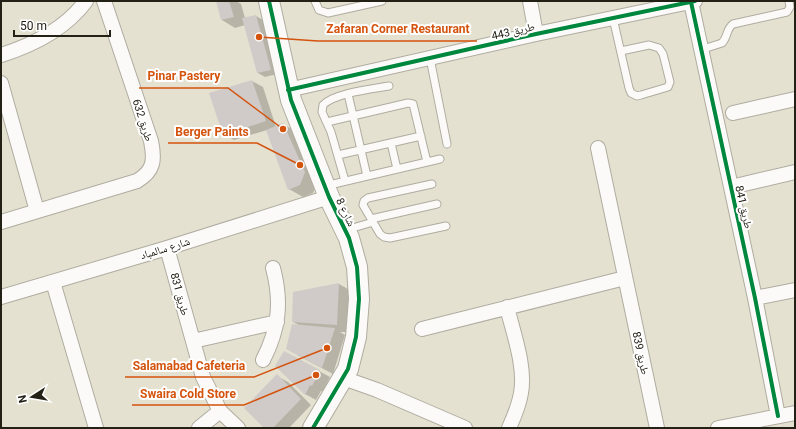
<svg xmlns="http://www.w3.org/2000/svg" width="796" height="429" font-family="Roboto,'Noto Naskh Arabic',sans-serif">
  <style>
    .shadow { fill: #0003 }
    .building { fill: #d0cac8 }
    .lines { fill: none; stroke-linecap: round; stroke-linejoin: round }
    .lane-casing { stroke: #afaca0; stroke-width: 9 }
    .street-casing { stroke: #afaca0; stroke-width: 16 }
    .secondary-casing { stroke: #afaca0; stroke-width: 22 }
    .lane { stroke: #fbfaf8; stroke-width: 7 }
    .street { stroke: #fbfaf8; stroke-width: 14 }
    .secondary { stroke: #fbfaf8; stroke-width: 20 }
    .cycleway-casing { stroke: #fff; stroke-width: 6 }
    .cycleway { stroke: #00873e; stroke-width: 4 }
    .labels { text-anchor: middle; stroke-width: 4; stroke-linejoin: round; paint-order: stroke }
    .street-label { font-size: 11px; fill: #232015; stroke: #fff }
    .leader { fill: none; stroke: #d4530d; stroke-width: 1.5 }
    .callout-dot { fill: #d4530d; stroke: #fff; stroke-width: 1.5 }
    .callout-label { font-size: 12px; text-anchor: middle; font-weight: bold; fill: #d4530d; stroke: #fff; stroke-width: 4; stroke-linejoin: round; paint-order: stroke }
  </style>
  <rect width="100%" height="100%" fill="#e5e1d1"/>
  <path class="shadow" d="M217,1H236L241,4L245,18L256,16L263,20L277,74L265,77L258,73L245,25L235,28L222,20Z
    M252,81L263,87L276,127L283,124L297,132L319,180L313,193L303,197L289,189L267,130L234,140L224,134Z
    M339,284L353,292L350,332H340L345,335L333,374L297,355L301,326L293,322L294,293Z
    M284,352L330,377L323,391H321L316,400L305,394Z
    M277,376L288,382L311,405L289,428H265Z"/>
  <path class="building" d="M216,1H229L234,17L221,20Z
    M256,15L271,70L257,73L242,18Z
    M252,80L266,121L223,135L209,93Z
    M283,123L305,172L300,185L288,190L266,130Z
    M339,283L337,325L292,322L293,292Z
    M292,324L335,328L322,368L286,349Z
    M284,351L320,370L312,386L310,385L305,395L275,366Z
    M277,374L301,399L273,428H264L244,408Z"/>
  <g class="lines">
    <g class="lane-casing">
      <path id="lane" d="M315,1L319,10L328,13L382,1
        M613,18L629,88L631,93L637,96L641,95L668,87L670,82L663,54L659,48L649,45L621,51
        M700,50L722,43C728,37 726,29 733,24L787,12L790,7L789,1
        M430,58L447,144
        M348,94L367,176
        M327,122L408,103L413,104L427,162
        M391,143L397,169
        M338,155L421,136
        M345,181L331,132L322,112L323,105C334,93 372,89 389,86
        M432,184L368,198L364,201L363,205L380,234L384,237L390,238L446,226
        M325,186L440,159
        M371,219L437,204
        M346,230L373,222"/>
    </g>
    <g class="street-casing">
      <path id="street" d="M530,1L536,34
        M691,2L755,298L778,416
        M1,55C33,45 66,28 86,1
        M1,83L37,211
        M288,90L536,34L695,1
        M733,113L795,99
        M598,148L657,428
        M731,187L795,172
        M1,222L137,181C154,171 155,160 151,141L104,1
        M167,248L203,377L220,411L238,428
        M53,282L96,428
        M1,297L167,248L329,197
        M755,298L795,290
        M507,307C513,332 526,367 521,393C519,405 514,417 509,428
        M422,329L625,278
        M193,341L277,322
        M263,360C279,329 282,302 273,268
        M343,378L377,390L465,428
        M199,428L220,411
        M718,428L795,413"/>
    </g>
    <g class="secondary-casing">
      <path id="secondary" d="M269,1L291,100L329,197L349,238L357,267L359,299L356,337L348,369L313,428"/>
    </g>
    <use href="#lane" class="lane"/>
    <use href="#street" class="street"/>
    <use href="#secondary" class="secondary"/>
    <g class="cycleway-casing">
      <path id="cycleway" d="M269,1L291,100L329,197L349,238L357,267L359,299L356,337L348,369L313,428
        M691,2L755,298L778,416
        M288,90L536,34L695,1"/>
    </g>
    <use href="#cycleway" class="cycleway"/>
  </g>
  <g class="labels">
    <g class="street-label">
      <text transform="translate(513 31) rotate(-13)" y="4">طريق 443</text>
      <text transform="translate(143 120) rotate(72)" y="4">طريق 632</text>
      <text transform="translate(744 207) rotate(77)" y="4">طريق 841</text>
      <text transform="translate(346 212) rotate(64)" y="4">شارع 8</text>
      <text transform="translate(165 248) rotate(-17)" y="4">شارع سالمباد</text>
      <text transform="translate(180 294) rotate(75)" y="4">طريق 831</text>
      <text transform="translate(641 353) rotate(78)" y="4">طريق 839</text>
    </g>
  </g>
  <path class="leader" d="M259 37L318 41H477M283 129L228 88H139M300 165L257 143H168M327 348L254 377H125M316 375L244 405H132"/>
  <g class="callout-dot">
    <circle cx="259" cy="37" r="4"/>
    <circle cx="283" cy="129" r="4"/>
    <circle cx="300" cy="165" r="4"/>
    <circle cx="327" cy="348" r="4"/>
    <circle cx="316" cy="375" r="4"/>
  </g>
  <g class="callout-label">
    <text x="398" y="33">Zafaran Corner Restaurant</text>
    <text x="184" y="80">Pinar Pastery</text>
    <text x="212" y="136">Berger Paints</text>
    <text x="189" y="370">Salamabad Cafeteria</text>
    <text x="188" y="398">Swaira Cold Store</text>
  </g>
  <rect width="796" height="429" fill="none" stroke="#232015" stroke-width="4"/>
  <g transform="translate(32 397) rotate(258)" stroke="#ffffff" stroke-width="3" paint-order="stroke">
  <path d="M0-3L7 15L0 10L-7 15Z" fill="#232015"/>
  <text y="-6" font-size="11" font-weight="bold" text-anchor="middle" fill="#232015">N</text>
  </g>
  <path d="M14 30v6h96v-6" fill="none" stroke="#232015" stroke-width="2"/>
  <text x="20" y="30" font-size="12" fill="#232015" stroke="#ffffff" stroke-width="3" paint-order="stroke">50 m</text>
</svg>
